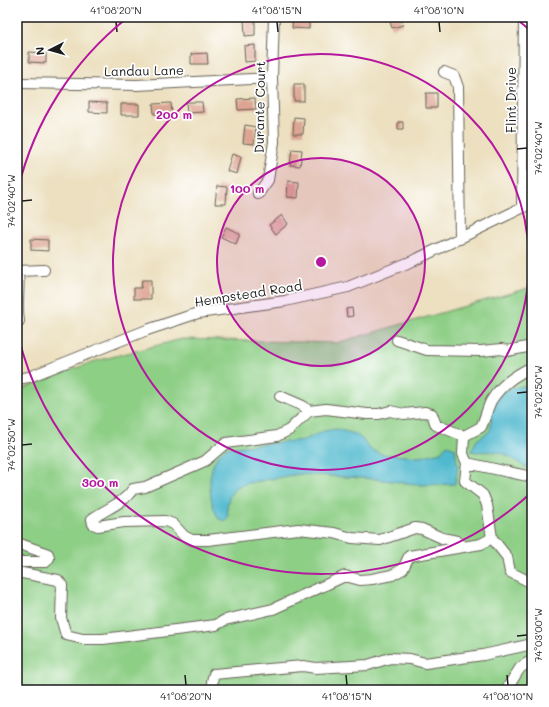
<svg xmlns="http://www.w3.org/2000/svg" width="549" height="707" font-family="Mali,sans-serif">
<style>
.green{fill:#8ecf86;stroke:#557651}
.water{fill:#51b9cf;stroke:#366a76}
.building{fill:#dda493}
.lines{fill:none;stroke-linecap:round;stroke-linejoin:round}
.minor-casing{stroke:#656155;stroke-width:12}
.minor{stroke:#fff;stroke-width:10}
.ticks{fill:none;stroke:#1c1c1c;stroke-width:1.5}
.ring{fill:none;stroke:#b5179e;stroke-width:2}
.labels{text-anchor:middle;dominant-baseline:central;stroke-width:3.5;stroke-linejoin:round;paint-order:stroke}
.street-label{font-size:13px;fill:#1c1c1c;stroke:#fff}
.centre{fill:#b5179e;stroke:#fff;stroke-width:2}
.ring-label{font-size:12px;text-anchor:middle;font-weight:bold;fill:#b5179e;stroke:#fff;stroke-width:3.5;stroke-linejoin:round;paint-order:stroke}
.neatline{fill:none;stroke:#1c1c1c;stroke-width:1.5}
.ticks-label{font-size:10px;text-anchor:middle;fill:#1c1c1c}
</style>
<rect width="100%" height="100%" fill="#fff"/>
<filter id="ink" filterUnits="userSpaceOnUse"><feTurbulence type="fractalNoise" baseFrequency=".025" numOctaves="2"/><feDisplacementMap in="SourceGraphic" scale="8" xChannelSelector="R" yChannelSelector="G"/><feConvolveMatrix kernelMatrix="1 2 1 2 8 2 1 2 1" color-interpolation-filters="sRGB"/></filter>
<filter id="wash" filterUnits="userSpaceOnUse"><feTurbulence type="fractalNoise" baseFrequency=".012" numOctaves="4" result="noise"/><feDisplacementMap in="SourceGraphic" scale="16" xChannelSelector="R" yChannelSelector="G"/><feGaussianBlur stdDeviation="0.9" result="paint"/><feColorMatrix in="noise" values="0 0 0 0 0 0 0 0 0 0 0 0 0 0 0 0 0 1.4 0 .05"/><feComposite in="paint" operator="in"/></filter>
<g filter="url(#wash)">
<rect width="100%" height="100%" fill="#ece0c0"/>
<path class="green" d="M532 287V690H17V391L92 362 182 339 336 343Z"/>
<path class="water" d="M522 386H532V469C521 468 513 456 501 453 493 450 475 453 471 451L477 440 490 431C492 406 494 390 522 386Z
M336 429 355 434 363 440 370 449 381 454 420 457 441 452 447 445 455 448 458 468 455 484 422 485 376 479 299 474 248 483 236 487 230 495 227 506 228 517 225 521 219 519C209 504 206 474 217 457 219 454 223 451 225 448L304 440 324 431Z"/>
<g id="blocks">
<path class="building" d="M293 17H309V29L292 28Z
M392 17H401L403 25 392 28 389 18Z
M244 19H255V35L245 36Z
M255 45V61L245 62 244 46Z
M29 52 46 53V63L29 62Z
M207 53 208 64H191V54Z
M294 84H304V101H294Z
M426 93H437V108H426Z
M255 98 256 109 238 110 237 99Z
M89 102 107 103V113L89 112Z
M186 102H202L203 112 187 113Z
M171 103 172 114H154L153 104Z
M121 104H139V115H121Z
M294 117 304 118 303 134H293Z
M398 122H403V129H398Z
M245 125 256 127 254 144 243 143Z
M292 149 302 150 300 166 290 165Z
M232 154 241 157 237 174 227 171Z
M288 181 299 182 298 198 287 197Z
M217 186 227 187 226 204H215Z
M282 215 288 224 276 234 269 225Z
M226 227 240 234 236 244 221 237Z
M31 239 48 240V251L31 250Z
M142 280H151V299H134V288H141Z
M352 308 353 316 347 317 346 309Z"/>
</g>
</g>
<g filter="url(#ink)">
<use href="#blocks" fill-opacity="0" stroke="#656155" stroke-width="1"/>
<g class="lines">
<defs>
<path id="minor" d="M444 72 454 76 458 87 460 239
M17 83 137 85 272 78
M258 194 268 180 274 142 272 78 274 17
M522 207 524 17
M17 271 44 270
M18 271C20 288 16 304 19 321
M397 340 427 350 481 351 502 349 507 351 532 346
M17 379 29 377 147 330 198 313 285 301 348 287 415 260 532 203
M280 396 303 406 309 411
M464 436 481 427C485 419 487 409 491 401 500 386 517 374 532 367
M467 463 532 477
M17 543 48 554 49 558 46 562H17
M462 546 457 541 442 538 422 529 415 528 380 540 352 538 334 533 298 529 208 540H192L184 536 173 524 165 521 124 522 98 526 93 524 92 519C107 508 123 504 133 489L145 487 205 461 226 443 277 436 289 430 309 411 326 409 367 414H379L390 411 404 414 425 412 432 414 436 425 464 436 463 454 467 463 465 481 483 495 487 505 492 538 507 557 510 572 532 583
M17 572 58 580 62 585 61 618 66 635 83 639H103L216 625 225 620 273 609 345 576 360 580 372 579 392 575 403 569 409 556 481 544 492 538
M213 690 212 681 214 674 303 666 316 668 368 665 390 658 410 659 425 663 483 655 532 644
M506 690 520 668 532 660"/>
</defs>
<use href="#minor" class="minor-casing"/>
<use href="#minor" class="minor"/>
</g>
</g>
<path class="ticks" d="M116 22 117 32M277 22 278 32M439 22 440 32M517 149 527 148M22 201 32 200M517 393 527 392M22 445 32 444M517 636 527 635M185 675 186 685M346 675 347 685M507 675 508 685"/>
<circle cx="321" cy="262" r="104" fill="#b5179e" fill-opacity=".12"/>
<g class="ring">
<circle cx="321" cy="262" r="104"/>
<circle cx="321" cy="262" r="208"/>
<path d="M532 492A312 312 0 0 1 18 335M18 189A312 312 0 0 1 127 18M515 18A312 312 0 0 1 532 32"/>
</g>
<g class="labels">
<g class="street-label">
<text transform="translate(144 70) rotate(-1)">Landau Lane</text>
<text transform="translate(510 100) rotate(-90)">Flint Drive</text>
<text transform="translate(259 107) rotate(-89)">Durante Court</text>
<text transform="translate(248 293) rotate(-9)">Hempstead Road</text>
</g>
</g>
<circle cx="321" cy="262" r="6" class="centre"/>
<g class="ring-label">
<text x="174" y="119">200 m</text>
<text x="247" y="193">100 m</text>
<text x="100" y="487">300 m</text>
</g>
<rect width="549" height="707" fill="none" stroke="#fff" stroke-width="44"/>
<g transform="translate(50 50) rotate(264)" stroke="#ffffff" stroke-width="3" paint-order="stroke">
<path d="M0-3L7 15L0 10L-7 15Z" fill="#1c1c1c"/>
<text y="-6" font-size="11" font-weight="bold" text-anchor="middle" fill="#1c1c1c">N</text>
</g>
<rect x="22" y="22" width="505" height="663" class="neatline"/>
<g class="ticks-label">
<text x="116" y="14">41°08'20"N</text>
<text x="277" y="14">41°08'15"N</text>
<text x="439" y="14">41°08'10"N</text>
<text transform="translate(538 148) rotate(-90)" y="4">74°02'40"W</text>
<text transform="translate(11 201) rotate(-90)" y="4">74°02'40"W</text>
<text transform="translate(538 392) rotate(-90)" y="4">74°02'50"W</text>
<text transform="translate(11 445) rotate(-90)" y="4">74°02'50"W</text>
<text transform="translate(538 635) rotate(-90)" y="4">74°03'00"W</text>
<text x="186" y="700">41°08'20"N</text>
<text x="347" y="700">41°08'15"N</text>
<text x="508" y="700">41°08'10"N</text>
</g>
</svg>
